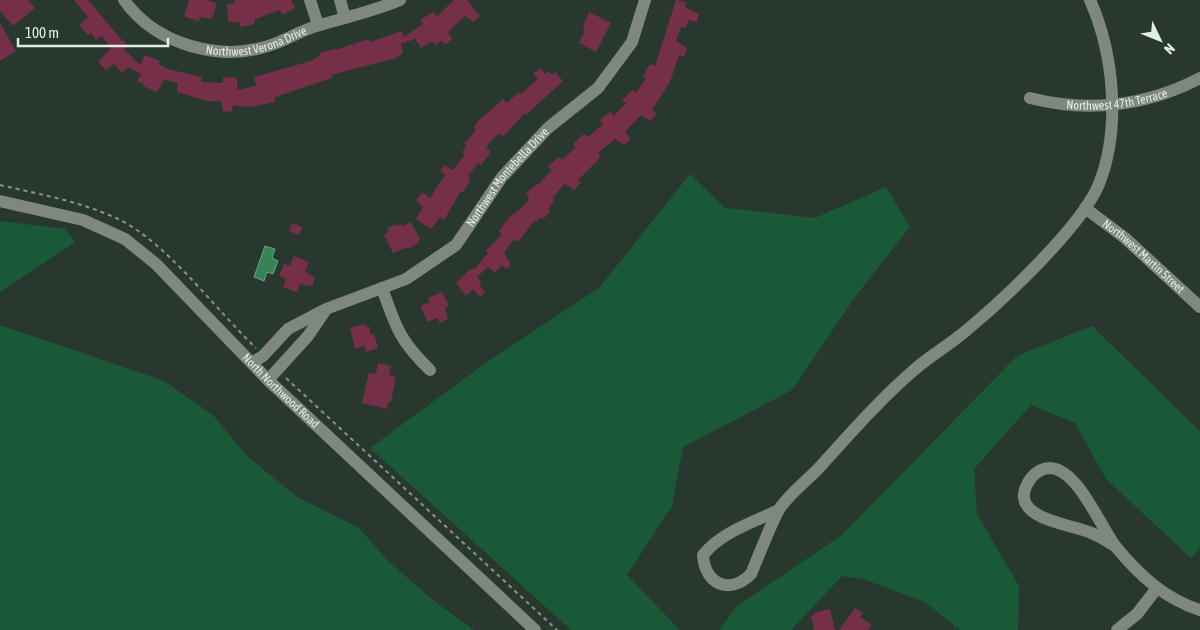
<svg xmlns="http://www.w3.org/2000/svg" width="1200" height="630" font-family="'Asap Condensed',sans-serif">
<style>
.green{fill:#1a5938}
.water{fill:#358358;stroke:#69a383}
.building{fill:#752f49}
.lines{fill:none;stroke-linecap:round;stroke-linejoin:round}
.path{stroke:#88958d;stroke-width:2;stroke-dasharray:4 4;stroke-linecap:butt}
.minor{stroke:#7f8781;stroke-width:12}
.labels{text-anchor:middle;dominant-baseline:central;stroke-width:5;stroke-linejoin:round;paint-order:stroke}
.street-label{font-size:12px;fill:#e3ede7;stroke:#28382e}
</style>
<rect width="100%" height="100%" fill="#28382e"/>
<path class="green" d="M690 174 725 208 815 218 886 187 910 227 855 297 792 390 683 447 672 506 627 575 680 630H571L370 448 487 362 599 288Z
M0 221 65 229 75 242 0 292Z
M0 325 164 381 213 415 247 456 297 497 359 528 387 560 433 600 474 630H0Z
M1092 326 1200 431V548L1191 558 1106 479 1075 423 1031 405 974 469 977 514 1019 586 1018 630H960L925 602 863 579 842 576 791 630H719L737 606 842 535 1017 356Z"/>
<path class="water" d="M265 246 275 249 272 258 278 261 273 274 267 272 264 281 254 277Z"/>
<path class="building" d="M0 0H28L35 8 13 26 0 11Z
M74 0H88L120 38 128 45 124 49 140 65 145 55 160 61 158 64 168 69 202 77 201 82 223 83V77L237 78V90L256 86 254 77 311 61 320 55V53L330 50 335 48V50L369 39 370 42 402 31 404 37 423 24 420 20 434 12 437 16 454 0H467L480 16 473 22 465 16 448 32 452 39 445 45 442 41 435 45 432 41 421 48 415 39 401 44 403 53 396 58 331 75 332 78 275 97V102L248 107 233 105 232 112 223 111 221 101H207L177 92 178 83 164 80 157 92 143 86 144 84 137 81 141 74 128 67 122 73 114 64 106 70 98 62 111 48 102 36 96 40 91 33 88 35 79 25 88 17Z
M189 0H206L217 3 212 19 200 17 199 22 184 16Z
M235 0H291L295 8 282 15 280 10 271 13 254 20 255 24 240 27V23L228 21 227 4 235 3Z
M676 0 686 2 685 7 699 14 697 22 688 20 686 28 681 27 676 41 687 48 684 57 679 55 670 82 652 110 657 114 650 121 641 115 625 132 631 139 624 145 615 139 598 153 601 157 578 180 581 182 574 190 565 184 552 198 554 200 548 210 550 212 543 219 541 217 537 222 535 220 518 242 514 239 504 253 511 264 506 269 502 265 495 273 488 267 477 277 481 282 479 284 485 292 480 297 473 289 466 296 456 283 470 269H475L488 253 486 251 502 234 499 231 511 215 516 213 528 201 529 197 526 194 533 187 537 184 538 185 552 170 548 166 559 157 562 160 576 147 573 144 580 137 584 134 588 137 603 124 600 120 607 114 611 112 614 116 626 103 622 100 629 93 633 90 636 93 646 78 643 76 648 67 652 64 655 66Z
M589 12 611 23 596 52 579 43 585 31 583 26Z
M0 23 16 51 0 61Z
M540 68 545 74 548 71 552 75 555 72 563 81 526 115 524 114 503 137 500 134 497 135 486 147 490 151 489 155 481 165 478 163 468 176 470 178 469 182 463 192 461 191 444 220 440 217 431 229 416 219 423 208 416 200 422 192 430 198 445 175 440 171 444 165 453 170 465 155 462 152 467 146 464 144 476 130 474 128 477 122 503 99 507 103 519 92 521 94 538 79 533 74Z
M411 222 420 239 418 243 408 249 407 247 393 253 384 235 389 232 387 228 396 224 397 226 401 224 402 226Z
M292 223 302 227 299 235 289 231Z
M294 256 309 262 305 271 315 278 312 286 300 284 297 292 283 287 286 279 279 276 284 264 290 266Z
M442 292 449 306 445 308 448 319 440 323 437 318 428 322 421 308 422 305 430 302 428 298Z
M365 324 366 327 369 326 371 335 374 334 378 348 366 352 364 346 355 349 350 328Z
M378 363 391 366 389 375 396 377 391 402H388L387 409 362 403 369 373 376 374Z
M855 608 863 613 860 617 872 625 868 630H839Z
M830 609 835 630H814L811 616H814V613Z"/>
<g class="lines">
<path class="path" d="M0 185C42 195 85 202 124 222 171 248 216 310 256 348
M286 378 557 630"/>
<g class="minor">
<path id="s1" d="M124 0C157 46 223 63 274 44 290 38 304 29 320 25 347 17 374 11 400 0"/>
<path d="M310 0 318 25"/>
<path d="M340 0 345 18"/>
<path id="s2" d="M1030 98C1088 113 1147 106 1200 78"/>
<path id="s3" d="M0 201 83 220 125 239 156 264 268 380 535 630"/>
<path id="s4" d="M1085 208 1125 238 1200 307"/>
<path d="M382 288C396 327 399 340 430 370"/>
<path id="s5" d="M252 363 263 356 288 329 326 309 406 279 456 245 502 177 548 128 598 88 632 42 645 0"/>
<path d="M268 380 308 336 325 311"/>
<path d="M779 510C754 522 721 532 703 555 705 585 730 595 751 574 760 553 768 531 778 511 787 496 805 482 817 470 848 436 879 400 914 370 931 355 951 344 968 329 1004 299 1082 226 1099 184 1121 128 1114 54 1090 0"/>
<path d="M1115 546C1107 541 1098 535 1089 532 1065 523 1003 517 1031 478 1036 472 1042 468 1050 468 1078 469 1101 528 1116 547 1139 575 1165 599 1200 610"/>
<path d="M1117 630 1137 614 1157 588"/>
</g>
</g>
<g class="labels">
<g class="street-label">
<text stroke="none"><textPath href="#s1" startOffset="150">Northwest Verona Drive</textPath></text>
<text stroke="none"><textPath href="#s2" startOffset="88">Northwest 47th Terrace</textPath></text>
<text stroke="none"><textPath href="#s5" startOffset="324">Northwest Montebella Drive</textPath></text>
<text stroke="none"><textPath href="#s4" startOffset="76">Northwest Martin Street</textPath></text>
<text stroke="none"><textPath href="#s3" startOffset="349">North Northwood Road</textPath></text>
</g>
</g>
<g transform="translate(1160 40) rotate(133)" stroke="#28382e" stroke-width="4" paint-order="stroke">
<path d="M0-4L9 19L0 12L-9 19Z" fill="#e3ede7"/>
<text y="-8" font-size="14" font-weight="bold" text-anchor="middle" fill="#e3ede7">N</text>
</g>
<path d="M18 38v8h150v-8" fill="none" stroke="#e3ede7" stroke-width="2.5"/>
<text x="25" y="38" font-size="15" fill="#e3ede7" stroke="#28382e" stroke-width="4" paint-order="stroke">100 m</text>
</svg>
